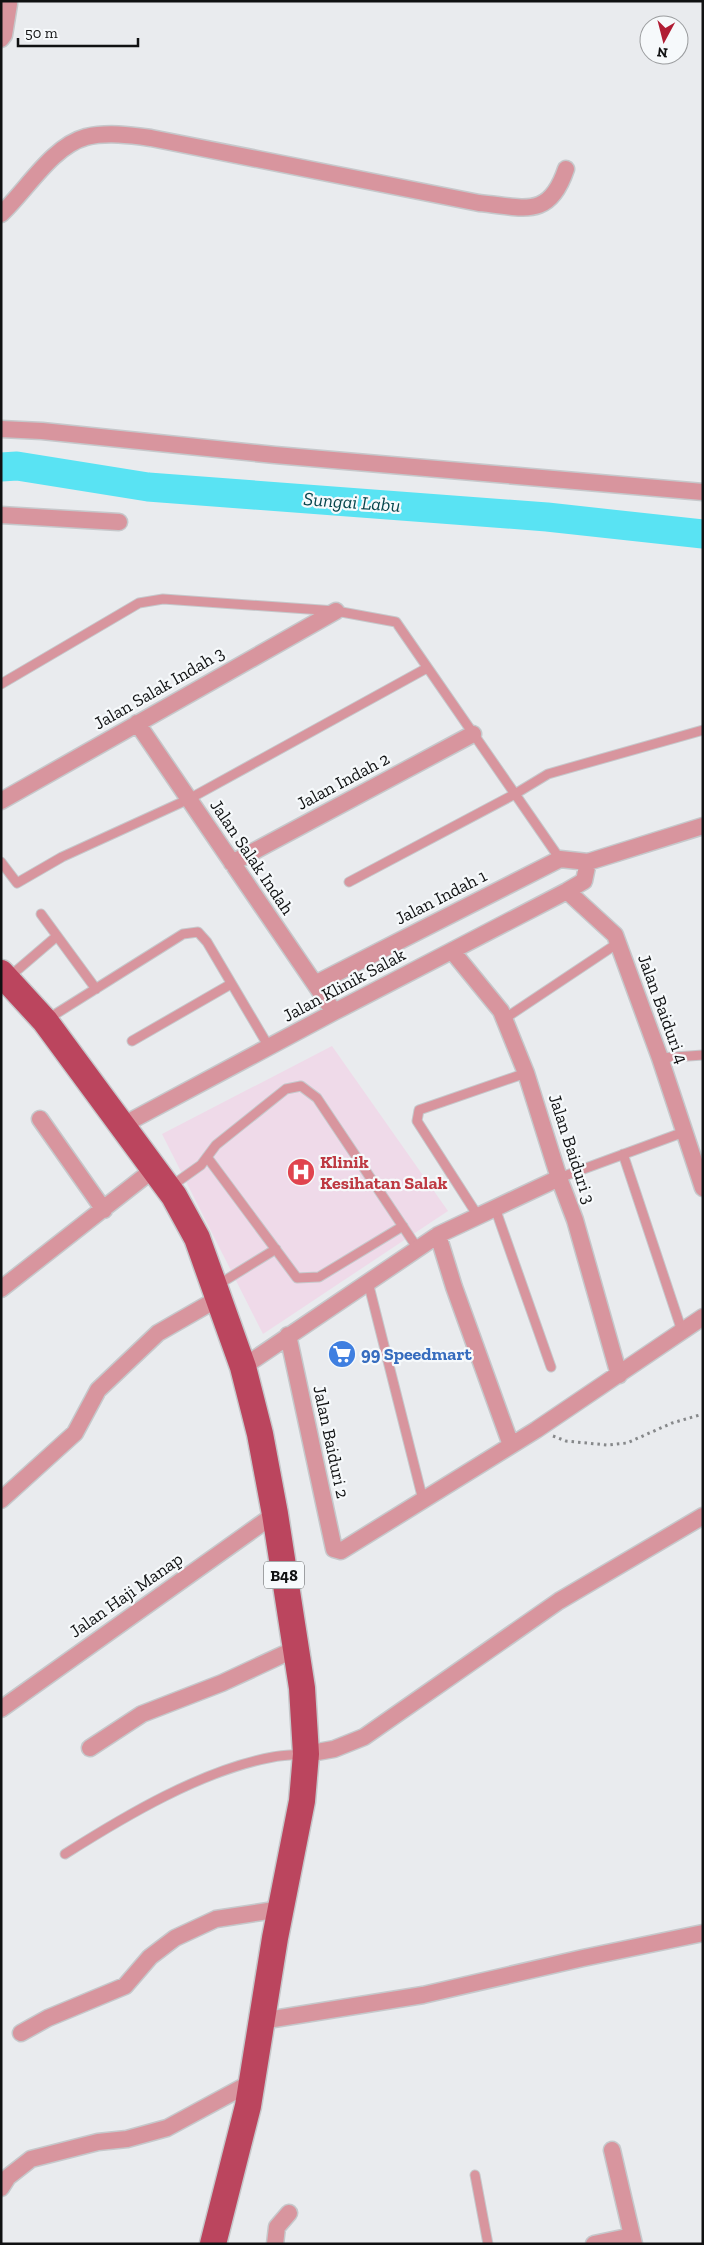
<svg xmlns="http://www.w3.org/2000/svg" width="704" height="2245" font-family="'Zilla Slab',serif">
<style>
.medical{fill:#efdae9}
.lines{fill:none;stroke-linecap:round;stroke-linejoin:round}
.river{stroke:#59e3f3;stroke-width:29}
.lane-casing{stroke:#c6c8cb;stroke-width:11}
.street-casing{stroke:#c6c8cb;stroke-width:19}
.primary-casing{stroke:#c6c8cb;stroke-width:29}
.path{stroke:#86888a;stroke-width:3;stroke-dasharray:2.5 4;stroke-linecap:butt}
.lane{stroke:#d8959e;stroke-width:9}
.street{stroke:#d8959e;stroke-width:16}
.primary{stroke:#bb455e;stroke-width:26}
.labels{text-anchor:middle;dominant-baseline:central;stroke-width:4.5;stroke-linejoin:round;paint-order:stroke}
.shield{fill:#f6f9fb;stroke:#555758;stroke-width:1}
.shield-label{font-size:16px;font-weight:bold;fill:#101112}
.street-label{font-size:18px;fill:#101112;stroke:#f6f9fb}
.health-label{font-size:18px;font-weight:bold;fill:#be3a42;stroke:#f6f9fb;text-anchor:start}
.shop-label{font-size:18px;font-weight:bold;fill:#366cbe;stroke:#f6f9fb;text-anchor:start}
.water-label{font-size:19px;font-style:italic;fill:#05464d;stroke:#f6f9fb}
</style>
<rect width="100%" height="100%" fill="#e9ebee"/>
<path class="medical" d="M332 1046 448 1211 263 1334 162 1134Z"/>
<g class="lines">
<path class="river" d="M1 467 17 466 148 487 547 517 703 534"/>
<defs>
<path id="lane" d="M1 684 139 603 163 599 336 611 396 622 560 859
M1 862 17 883 62 857 189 799 427 668
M349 882 515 794 548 774 703 730
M41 914 96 989
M8 978 57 936
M504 1019 618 943
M46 1020 183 934 198 932 207 942 269 1047
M132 1041 231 984
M660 1058 703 1055
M623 1154 682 1331
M207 1157 297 1278 319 1277 403 1226
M559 1178 684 1132
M170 1187 201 1165 216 1145 286 1089 301 1086 317 1098 418 1249
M495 1208 551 1367
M478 1216 417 1121 419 1110 526 1073
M368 1282 423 1500
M216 1286 276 1249
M65 1854C125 1816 202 1770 273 1757 283 1755 294 1755 304 1754
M475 2175 488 2244"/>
<path id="street" d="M1 39 4 35 9 4 7 1
M1 214C26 191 52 146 86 137 107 132 130 135 151 138L479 203C524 207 549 220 566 169
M1 429 42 431 275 455 703 492
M1 515 119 522
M137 723 334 1012
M1 801 336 611
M232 863 473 734
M567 891 615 935 660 1058 703 1188
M452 951 501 1011 526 1073 559 1178 575 1220 619 1375
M315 984 560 859 588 862 703 826
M40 1119 104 1210
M123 1125 334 1012 567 891 584 881 588 862
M438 1235 454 1287 511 1445
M1 1289 154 1169
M288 1335 334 1549 341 1551 536 1430 703 1317
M243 1367 438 1235 559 1178
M1 1500 75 1433 98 1390 158 1333 219 1298
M1 1709 275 1514
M90 1748 142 1714 222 1683 295 1649
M306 1754 334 1749 364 1737 559 1601 703 1516
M261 2021 423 1995 583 1958 703 1933
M21 2033 48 2018 125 1986 150 1957 175 1938 216 1919 281 1909
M612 2150 634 2244
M1 2188 8 2177 31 2159 98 2142 127 2139 167 2128 252 2082
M275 2244 277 2227 289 2213
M594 2244 632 2236"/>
<path id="primary" d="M1 973 45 1021 174 1196 197 1238 243 1367 260 1434 275 1514 302 1688 306 1754 302 1801 275 1938 248 2106 213 2244"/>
</defs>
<use href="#lane" class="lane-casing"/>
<use href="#street" class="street-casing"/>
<use href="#primary" class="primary-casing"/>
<path class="path" d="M553 1436 566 1441 607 1445 627 1443 672 1423 703 1414"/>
<use href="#lane" class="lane"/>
<use href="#street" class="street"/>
<use href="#primary" class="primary"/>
</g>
<defs>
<symbol id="hospital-disc" viewBox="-11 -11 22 22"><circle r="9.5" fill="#e0444e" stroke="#f6f9fb"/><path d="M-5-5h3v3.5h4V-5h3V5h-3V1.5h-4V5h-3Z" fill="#fff"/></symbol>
<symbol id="supermarket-disc" viewBox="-11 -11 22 22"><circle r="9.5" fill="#3f7fe0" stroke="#f6f9fb"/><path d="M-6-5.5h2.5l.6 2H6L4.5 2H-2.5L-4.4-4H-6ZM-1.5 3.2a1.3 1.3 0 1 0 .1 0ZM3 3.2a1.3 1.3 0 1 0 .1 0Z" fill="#fff"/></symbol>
</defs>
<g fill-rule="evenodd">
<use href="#hospital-disc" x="285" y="1156" width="32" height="32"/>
<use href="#supermarket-disc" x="326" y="1338" width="32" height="32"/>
</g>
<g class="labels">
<rect class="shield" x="264" y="1561.5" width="40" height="27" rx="4"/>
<g class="shield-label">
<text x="284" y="1575">B48</text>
</g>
<g class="street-label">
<text transform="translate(159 688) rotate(-30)">Jalan Salak Indah 3</text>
<text transform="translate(343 781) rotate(-28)">Jalan Indah 2</text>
<text transform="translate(252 857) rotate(56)">Jalan Salak Indah</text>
<text transform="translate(441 897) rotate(-27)">Jalan Indah 1</text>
<text transform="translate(344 985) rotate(-28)">Jalan Klinik Salak</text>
<text transform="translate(663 1009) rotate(70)">Jalan Baiduri 4</text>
<text transform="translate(572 1149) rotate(72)">Jalan Baiduri 3</text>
<text transform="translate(331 1442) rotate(78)">Jalan Baiduri 2</text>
<text transform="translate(126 1595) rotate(-35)">Jalan Haji Manap</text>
</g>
<g class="health-label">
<text x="320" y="1162">Klinik<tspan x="320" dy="21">Kesihatan Salak</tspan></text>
</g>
<g class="shop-label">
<text x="361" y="1354">99 Speedmart</text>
</g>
<g class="water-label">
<text transform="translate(352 502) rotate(4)">Sungai Labu</text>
</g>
</g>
<rect width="704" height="2245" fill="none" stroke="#101112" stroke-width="5"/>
<g transform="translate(664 40) rotate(187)"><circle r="24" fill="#f6f9fb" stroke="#9a9c9e"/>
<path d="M0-4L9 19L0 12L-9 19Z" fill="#b01c33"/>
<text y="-8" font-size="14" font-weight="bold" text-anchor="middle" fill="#101112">N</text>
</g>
<path d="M18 38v8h120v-8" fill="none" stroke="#101112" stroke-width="2.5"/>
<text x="25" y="38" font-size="15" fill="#101112" stroke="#f6f9fb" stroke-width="4" paint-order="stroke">50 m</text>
</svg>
